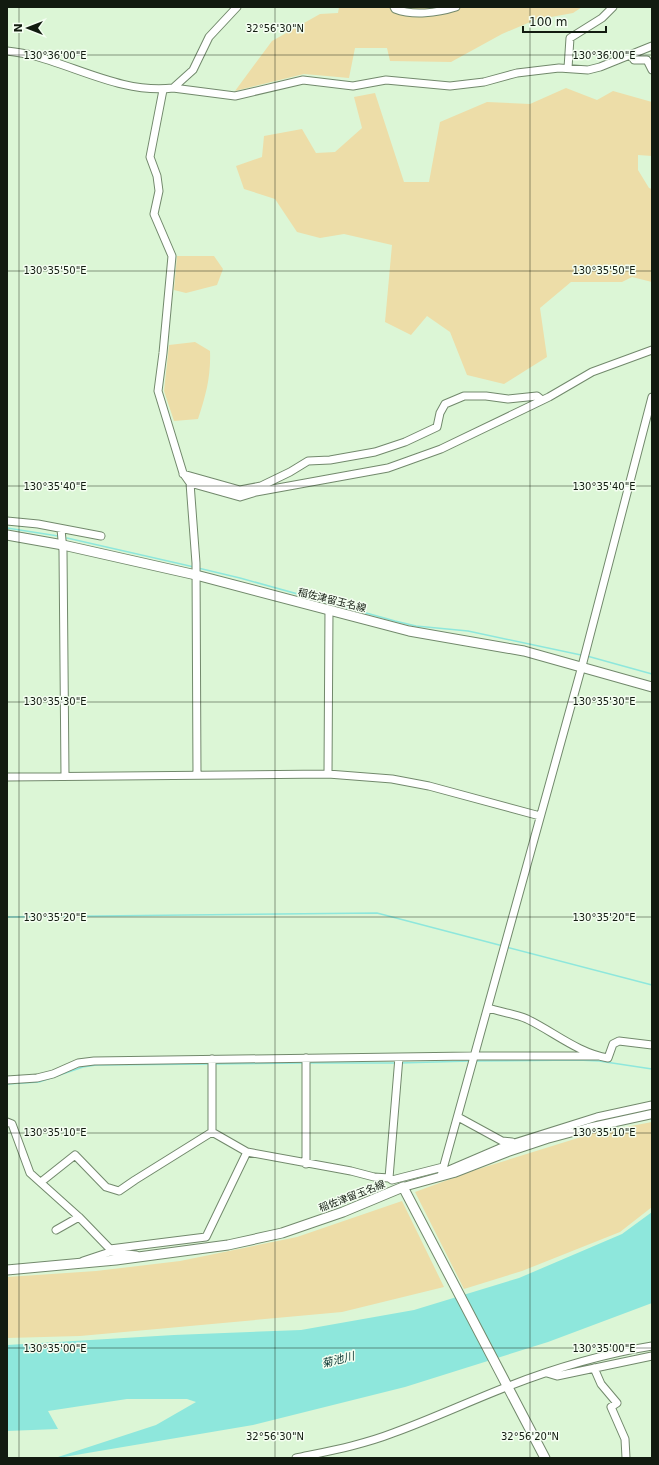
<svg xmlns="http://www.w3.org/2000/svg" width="659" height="1465" font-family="'DejaVu Sans','Noto Sans JP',sans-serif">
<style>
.green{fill:#eddda8}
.water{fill:#8ee7dc}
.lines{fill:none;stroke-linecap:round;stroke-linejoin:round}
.stream{stroke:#8ee7dc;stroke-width:1.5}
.minor-casing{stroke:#72896c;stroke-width:9}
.tertiary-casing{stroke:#72896c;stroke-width:10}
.secondary-casing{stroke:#72896c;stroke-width:11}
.minor{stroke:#fff;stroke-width:7}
.tertiary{stroke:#fff;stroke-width:8}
.secondary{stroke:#fff;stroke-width:9}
.ticks{fill:none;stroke:#121b10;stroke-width:1;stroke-opacity:0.45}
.labels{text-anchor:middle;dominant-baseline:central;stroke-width:3;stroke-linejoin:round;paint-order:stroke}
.street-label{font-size:10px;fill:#121b10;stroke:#f4fef1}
.water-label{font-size:11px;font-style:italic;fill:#093531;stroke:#f4fef1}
.ticks-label{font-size:10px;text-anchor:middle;fill:#121b10;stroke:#f4fef1;stroke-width:3;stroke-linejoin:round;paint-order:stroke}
</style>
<rect width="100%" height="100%" fill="#dcf6d6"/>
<path class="green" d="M339 7H582L573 13 535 20 502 34 451 62 390 61 387 48H355L349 78 304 74 235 91 272 41 320 14 338 13Z
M566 88 597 100 613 91 652 102V156L638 155V170L649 188 652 189V282L632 277 622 282H571L540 308 547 357 504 384 467 375 450 332 427 316 411 335 385 322 392 245 344 234 320 238 297 232 275 199 244 189 236 166 262 157 264 136 302 129 316 153 335 152 362 128 354 97 375 93 404 182H429L440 122 487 102 530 104Z
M177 256H214L223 269 217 285 186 293 174 290Z
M195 342 210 351C211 376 206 395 198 419L174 421 164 391 169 345Z
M652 1122V1207L620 1232 522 1271 464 1289 415 1192 472 1171 594 1133Z
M402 1201 444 1287 342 1312 80 1336 7 1338V1277L96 1271 180 1261 297 1237Z"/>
<path class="water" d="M652 1212V1303L548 1342 405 1387 253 1425 58 1458H55L156 1425 196 1402 187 1399H127L48 1411 58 1429 7 1431V1345L174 1335 301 1330 414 1310 519 1278 622 1234Z"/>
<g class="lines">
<path class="stream" d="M7 528 58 536
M67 538 194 567
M198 568 240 578 395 621 416 626 468 631 581 655
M587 656 652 674
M7 917 377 913 503 946
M506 947 652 985
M476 1061 578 1060 599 1061 652 1069
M308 1063H396
M400 1063 470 1061
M214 1064 304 1063
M7 1084 39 1082 83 1067 96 1065 210 1064"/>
<defs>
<path id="minor" d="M394 7 395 9C413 16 437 13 456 7
M7 51C15 52 23 53 31 55 78 67 124 94 173 88L235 96 303 80 353 86 386 80 450 86 484 82 517 73 559 68 588 70 600 67 652 46
M631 55 634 60H647L652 70
M568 68 570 38 602 18 613 7
M173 88 193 70 209 37 237 7
M163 90 150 157 157 176 159 191 154 214 172 256 163 353 158 391 183 473 190 483 196 563 197 775
M183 474 240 490 261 486 290 472 308 461 330 460 375 452 405 442 437 427 440 413 445 404 464 396H486L508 399 537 396 542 400
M190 483 240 497 256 492 388 468 441 449 549 397 592 372 652 350
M7 521 38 524 101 536
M61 529 63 551 65 776
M328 774 329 610
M7 777 328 774 392 779 429 786 540 816
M488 1008C501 1012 515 1014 527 1019 554 1032 578 1053 608 1058L613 1044 619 1041 652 1045
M306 1058V1164
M212 1059V1132
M7 1080 37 1078 53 1074 78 1063 94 1061 471 1056H598
M458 1117 502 1141 512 1142
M7 1122 12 1124 30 1173 79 1217 110 1249V1252L136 1255
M212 1132 247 1152 351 1171 374 1177 389 1178 392 1180 443 1167
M442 1173 505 1146 597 1117 652 1105
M441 1176 582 666 652 397
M389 1178 399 1057
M41 1182 75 1155 106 1187 119 1191 135 1180 212 1132
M56 1230 79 1217
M110 1249 206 1237 247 1152
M83 1261 110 1252
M594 1368 601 1384 617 1403 611 1407 625 1439 626 1458
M547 1373 557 1376 652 1356
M296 1458C329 1451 362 1445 393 1433 432 1419 470 1401 509 1386 555 1368 603 1354 652 1346"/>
<path id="tertiary" d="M403 1187 454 1173 508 1152 547 1139 588 1128 652 1114"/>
<path id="secondary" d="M7 535 63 545 196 575 409 631 524 651 652 687
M7 1270 116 1260 228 1245 282 1233 343 1212 403 1187 545 1458"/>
</defs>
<use href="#minor" class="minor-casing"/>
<use href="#tertiary" class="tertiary-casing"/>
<use href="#secondary" class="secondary-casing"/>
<use href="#minor" class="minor"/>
<use href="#tertiary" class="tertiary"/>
<use href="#secondary" class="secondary"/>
</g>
<path class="ticks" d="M19 7V1458M275 7V1458M530 7V1458M7 55H652M7 271H652M7 486H652M7 702H652M7 917H652M7 1133H652M7 1348H652"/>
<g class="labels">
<g class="street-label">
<text transform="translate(332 600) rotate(14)">稲佐津留玉名線</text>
<text transform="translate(352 1196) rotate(-21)">稲佐津留玉名線</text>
</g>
<g class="water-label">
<text transform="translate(338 1360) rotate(-14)">菊池川</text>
</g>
</g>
<g class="ticks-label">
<text x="275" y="32">32°56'30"N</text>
<text x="604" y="59">130°36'00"E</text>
<text x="55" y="59">130°36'00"E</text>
<text x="604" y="274">130°35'50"E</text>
<text x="55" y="274">130°35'50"E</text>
<text x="604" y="490">130°35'40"E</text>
<text x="55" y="490">130°35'40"E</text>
<text x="604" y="705">130°35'30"E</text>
<text x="55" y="705">130°35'30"E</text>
<text x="604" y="921">130°35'20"E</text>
<text x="55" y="921">130°35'20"E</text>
<text x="55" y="1136">130°35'10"E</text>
<text x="604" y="1136">130°35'10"E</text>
<text x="604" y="1352">130°35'00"E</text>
<text x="55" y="1352">130°35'00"E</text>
<text x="275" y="1440">32°56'30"N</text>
<text x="530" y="1440">32°56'20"N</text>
</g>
<rect width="659" height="1465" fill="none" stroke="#121b10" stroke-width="16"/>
<g transform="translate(28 28) rotate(270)" stroke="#f4fef1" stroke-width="3" paint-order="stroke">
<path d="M0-3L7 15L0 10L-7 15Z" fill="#121b10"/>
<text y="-6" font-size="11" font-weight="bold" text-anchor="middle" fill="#121b10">N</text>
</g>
<path d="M523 26v6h83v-6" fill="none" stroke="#121b10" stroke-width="2"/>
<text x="529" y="26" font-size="12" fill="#121b10" stroke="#f4fef1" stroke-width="3" paint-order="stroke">100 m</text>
</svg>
